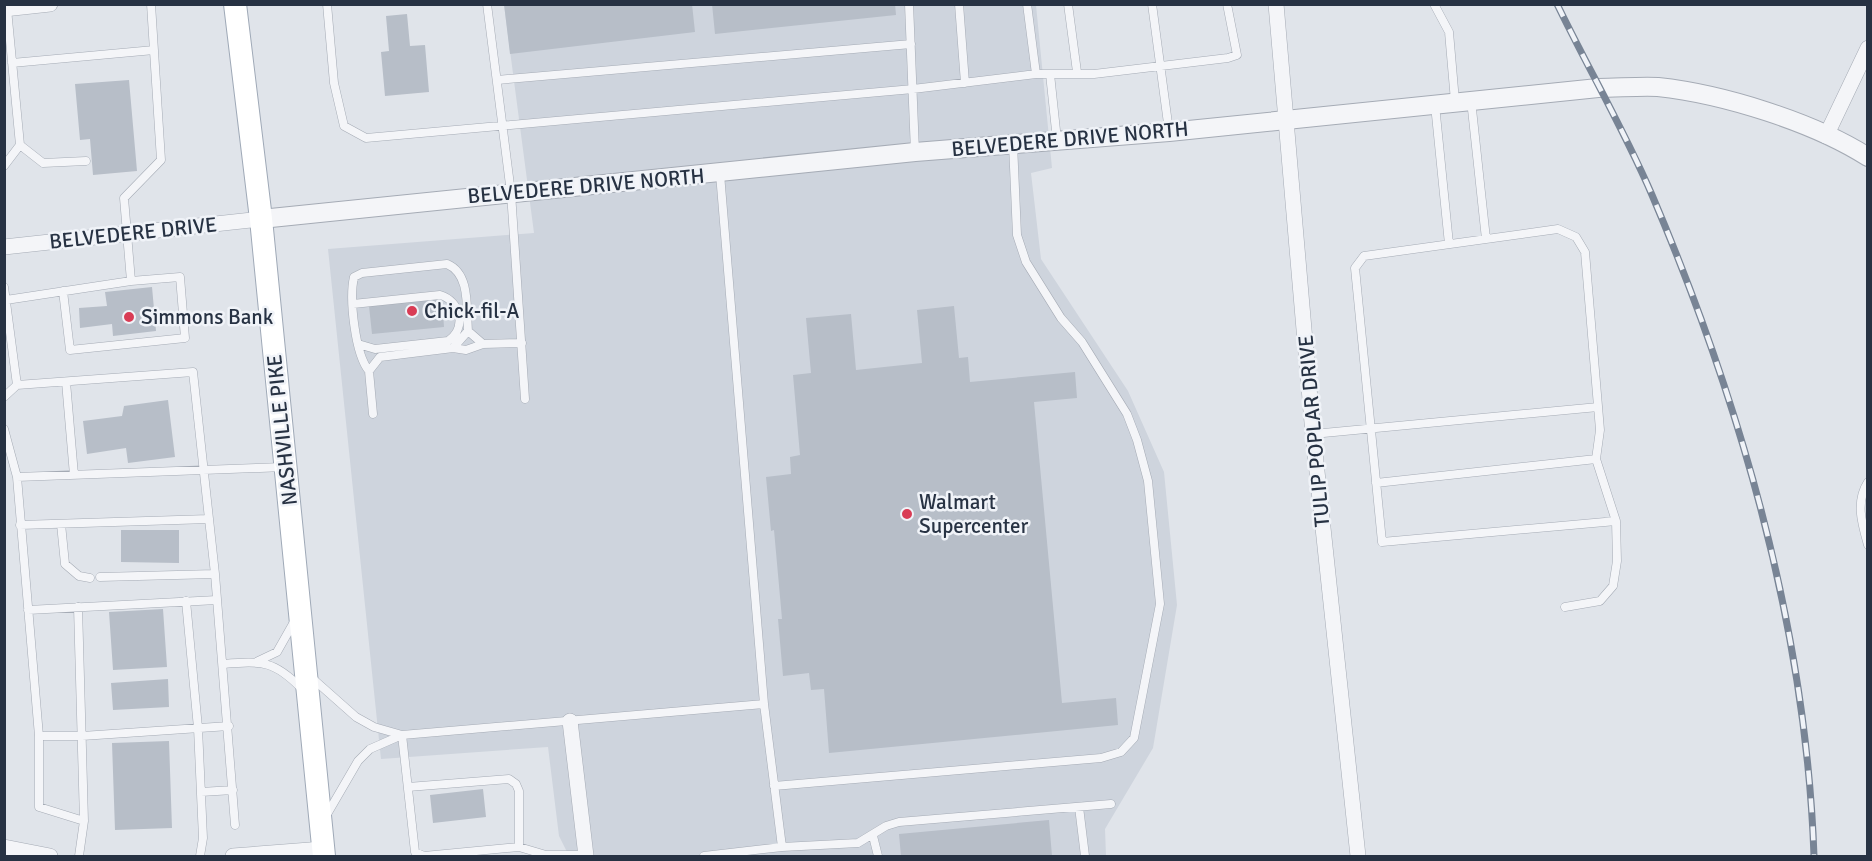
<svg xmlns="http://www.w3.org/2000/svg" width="1872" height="861" font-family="Signika,sans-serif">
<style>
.built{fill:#ced4dd}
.building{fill:#b7bec8}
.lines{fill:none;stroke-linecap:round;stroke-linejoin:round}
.service-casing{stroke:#a5abb5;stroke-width:9}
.minor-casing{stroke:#a5abb5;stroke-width:16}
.tertiary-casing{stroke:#a5abb5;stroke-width:20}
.primary-casing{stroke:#9fa9b7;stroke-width:24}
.service{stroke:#f4f5f8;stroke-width:8}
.minor{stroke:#f4f5f8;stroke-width:15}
.tertiary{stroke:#f4f5f8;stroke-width:18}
.primary{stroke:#fff;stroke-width:22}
.rail-casing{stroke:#788495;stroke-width:7}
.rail{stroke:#f0f3f8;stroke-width:4.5;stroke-dasharray:14;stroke-linecap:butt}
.poi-dot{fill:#d93c55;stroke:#f0f3f8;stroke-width:2}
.labels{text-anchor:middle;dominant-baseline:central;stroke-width:5;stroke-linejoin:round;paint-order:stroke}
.street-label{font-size:21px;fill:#273243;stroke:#f0f3f8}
.poi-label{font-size:21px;fill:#273243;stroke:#f0f3f8;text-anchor:start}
</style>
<rect width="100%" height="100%" fill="#e0e4ea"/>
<path class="built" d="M504 5H1036L1052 168 1031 173 1041 259 1128 391 1164 472 1177 605 1153 748 1105 829 1106 856H569L559 836 548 747 381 759 328 249 534 233Z"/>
<path class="building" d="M504 4H692L695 32 510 54Z
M712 4H895L896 15 715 34Z
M407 14 410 46 425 45 429 92 385 96 381 52 389 51 386 16Z
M129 80 137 171 93 175 90 139 80 140 75 84Z
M152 287 156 331 113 336 112 324 80 328 79 308 107 306 105 292Z
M442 299 444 327 372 334 369 306Z
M954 306 959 358 968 357 970 382 1075 372 1077 398 1034 402 1062 703 1116 698 1118 725 829 753 824 689 811 690 809 673 783 676 778 619H782L774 530 771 531 766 477 791 474 790 457 800 455 793 375 811 373 806 318 851 314 856 370 922 363 917 310Z
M168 400 175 457 128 463 126 448 87 454 83 421 122 416 124 406Z
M121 530H179V563L121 562Z
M163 609 167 667 113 670 109 612Z
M168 679 169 707 113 710 111 683Z
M169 741 172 828 115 830 112 743Z
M483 789 486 817 433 823 430 795Z
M1049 820 1052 856H901L899 834Z"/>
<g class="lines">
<defs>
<path id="service" d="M327 4 334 83 344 126 366 138 913 89 1036 74H1094L1228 58 1237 55 1227 4
M487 4 511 193 525 399
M909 4 915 152
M959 4 965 83
M1027 4 1036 74
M1068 4 1077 72
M1152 4 1169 131
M1434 4 1449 32 1455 101
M7 9 20 145 43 163 86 161
M12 63 154 50
M1050 74 1057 140
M497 80 911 44
M1471 100 1486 239
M1435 105 1449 244
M4 166 20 145
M720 174 764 704 782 847
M4 287 17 385 4 397
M63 291 70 350 185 338 180 277 131 281
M6 300 131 281 124 198 161 160 151 4
M353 304 440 295C461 301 467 328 448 341L375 349 358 344
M483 344 468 331C466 309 471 274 447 264L362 273 354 277C349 299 355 354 369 371L380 357 453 348 466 350 483 344 522 343
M453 348 468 331
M369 371 373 414
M66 382 74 475
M17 385 193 372 215 574 235 825
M4 429 17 477 284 467
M1313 434 1598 407
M17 477 39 736V807L84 821
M1868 482C1855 502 1862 524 1868 545
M1376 483 1596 459
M61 524 65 564 79 576 90 578
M20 525 209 519
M100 577 215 574
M186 601 198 728 203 838 200 856
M78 607 84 821 79 856
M1565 607 1600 601 1613 586 1617 561 1616 521 1596 459 1600 430 1585 252 1576 237 1558 229 1364 256 1355 268 1382 542 1616 521
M28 610 217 600
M258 661 277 652 294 622
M223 664C262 661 274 660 302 689
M312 678 356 717 374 727 402 735
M402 735 415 852 424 856 519 847 546 855H585
M39 736H82L229 726
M774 786 1101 758 1121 752 1134 738 1160 604 1148 481 1137 440 1127 414 1082 342 1061 318 1026 262 1017 235 1013 144
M408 787 509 779 516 784 519 791V847
M201 792 233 790
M1079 807 1085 856
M326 816 358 761 370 749 402 735 764 704
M873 836 878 856
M704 856 782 847 858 843 886 826 899 822 1111 804"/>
<path id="minor" d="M1276 4 1313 434 1358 856
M4 9 50 4
M1826 136 1868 48
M4 247 261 219
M570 721 586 856
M4 847 50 856
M233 856 323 849"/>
<path id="tertiary" d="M261 219 915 152 1169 132 1598 88C1618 88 1639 86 1658 87 1723 94 1813 122 1868 157"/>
<path id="primary" d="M235 4 261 219 324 856"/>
</defs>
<use href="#service" class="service-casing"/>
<use href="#minor" class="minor-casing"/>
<use href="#tertiary" class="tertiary-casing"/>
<use href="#primary" class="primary-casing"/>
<use href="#service" class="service"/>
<use href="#minor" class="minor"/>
<use href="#tertiary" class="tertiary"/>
<use href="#primary" class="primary"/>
<defs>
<path id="rail" d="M1557 4C1588 68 1624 130 1652 195 1741 404 1806 629 1814 856"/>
</defs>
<use href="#rail" class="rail-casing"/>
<use href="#rail" class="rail"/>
</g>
<g class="poi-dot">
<circle cx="412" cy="311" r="6"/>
<circle cx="129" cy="317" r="6"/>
<circle cx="907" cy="514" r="6"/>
</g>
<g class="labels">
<g class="street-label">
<text transform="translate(1070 139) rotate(-5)">BELVEDERE DRIVE NORTH</text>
<text transform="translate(586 186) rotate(-5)">BELVEDERE DRIVE NORTH</text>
<text transform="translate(133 233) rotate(-6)">BELVEDERE DRIVE</text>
<text transform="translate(282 430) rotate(-96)">NASHVILLE PIKE</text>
<text transform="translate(1314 431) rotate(-95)">TULIP POPLAR DRIVE</text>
</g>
<g class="poi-label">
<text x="424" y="311">Chick-fil-A</text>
<text x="141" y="317">Simmons Bank</text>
<text x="919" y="502">Walmart<tspan x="919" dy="24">Supercenter</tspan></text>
</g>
</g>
<rect width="1872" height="861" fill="none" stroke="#273243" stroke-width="12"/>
</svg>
